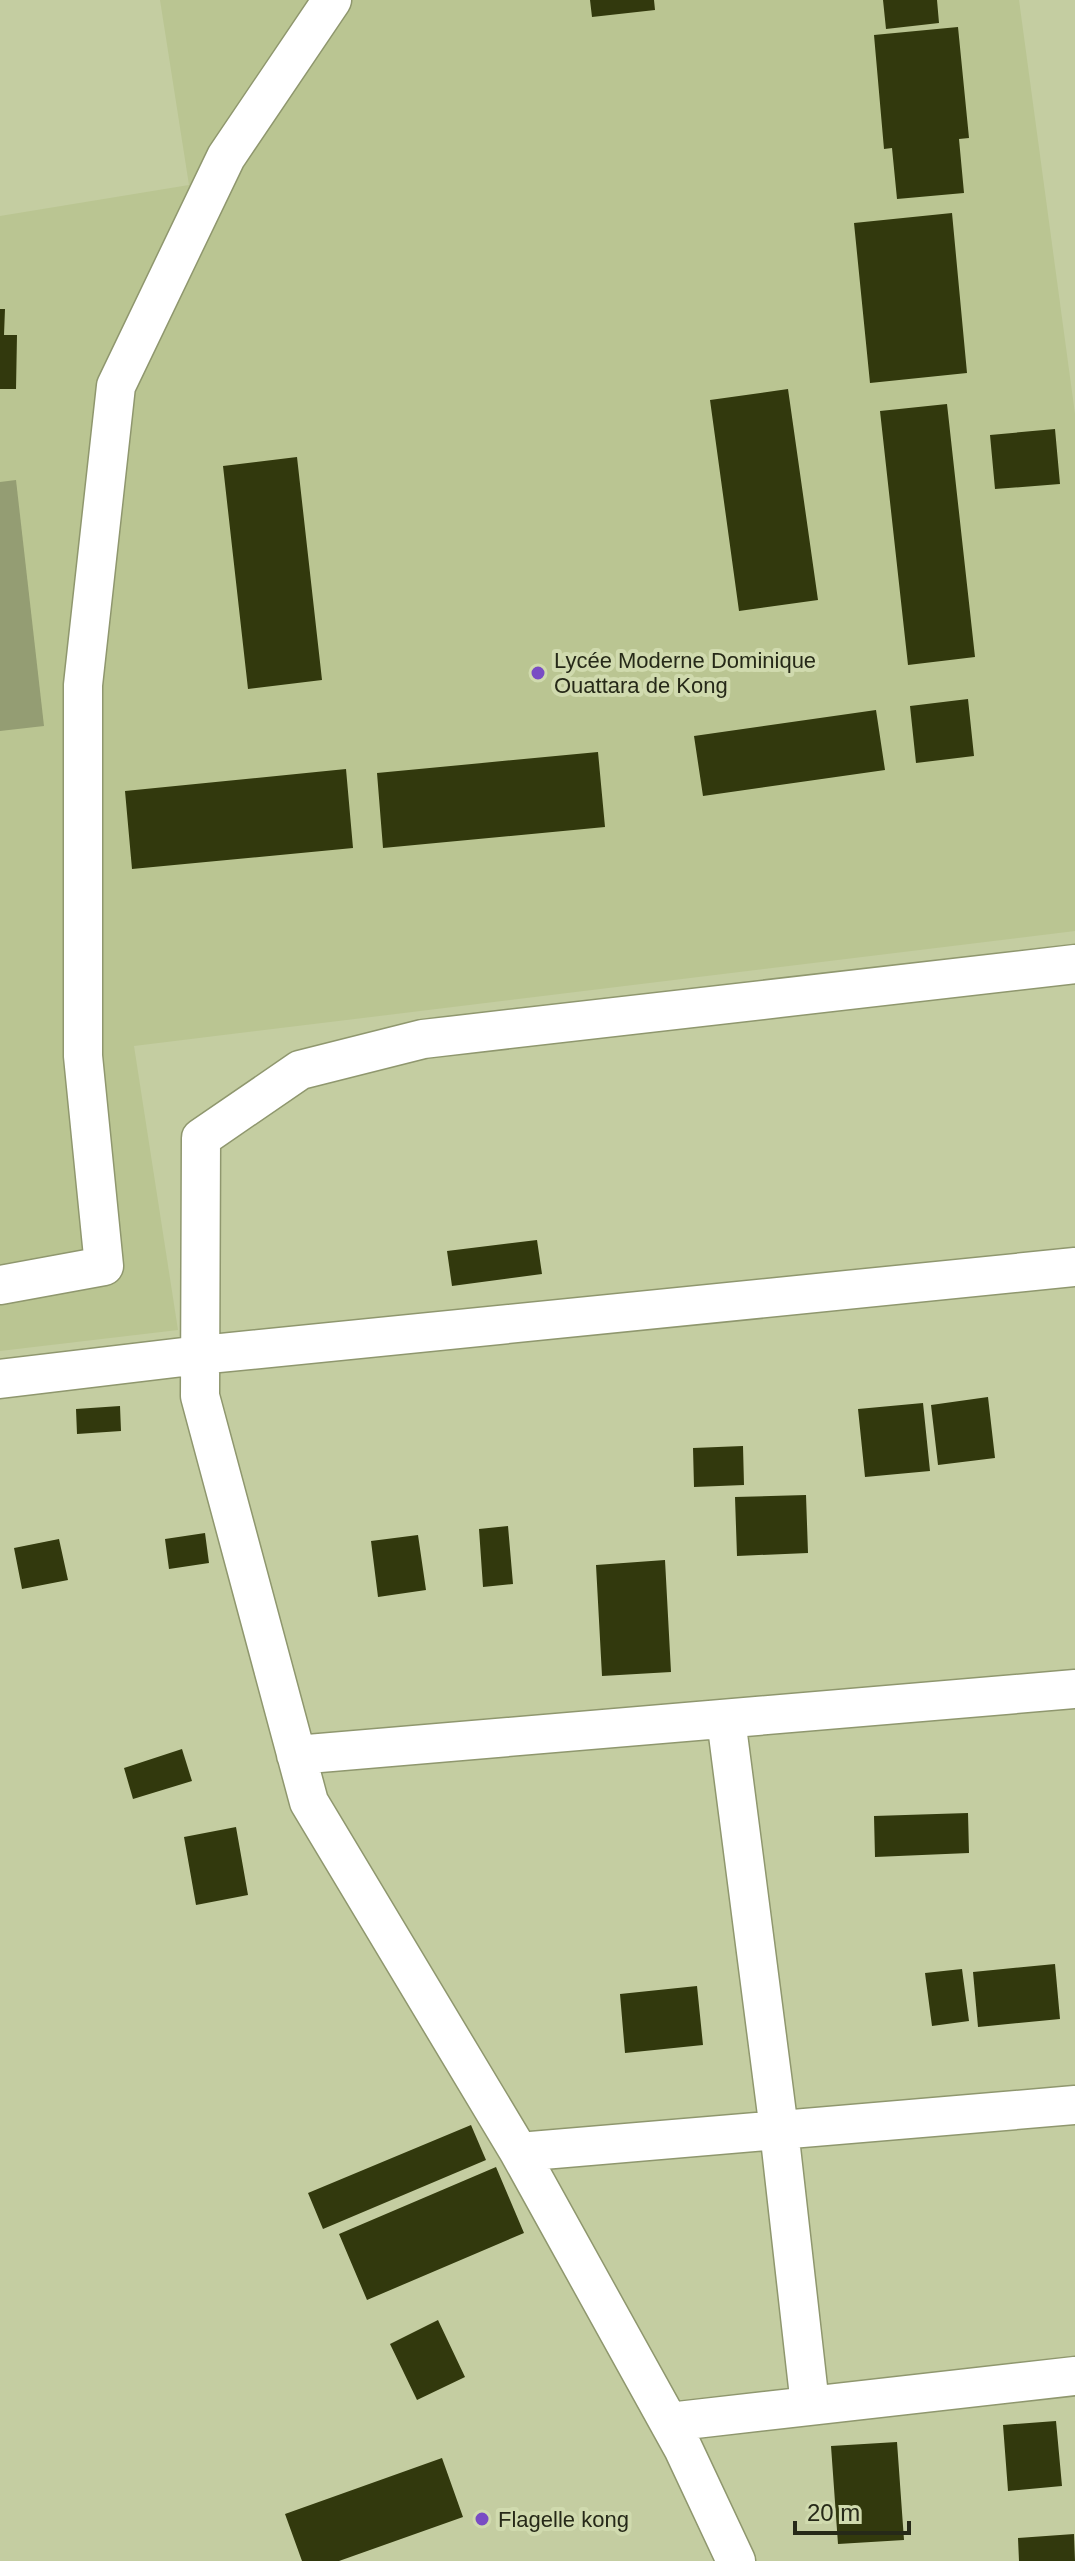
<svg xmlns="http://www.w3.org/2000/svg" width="1075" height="2561" font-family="Helvetica,sans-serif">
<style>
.built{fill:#bac592}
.green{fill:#949d73}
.building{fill:#32390d}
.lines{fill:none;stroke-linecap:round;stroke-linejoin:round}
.minor-casing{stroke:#8f976e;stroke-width:41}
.minor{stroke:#fff;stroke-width:38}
.poi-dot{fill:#794cc4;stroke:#d0daae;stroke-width:3}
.labels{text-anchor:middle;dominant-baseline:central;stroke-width:8;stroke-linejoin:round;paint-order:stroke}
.poi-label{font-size:22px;fill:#262918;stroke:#d0daae;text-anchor:start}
</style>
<rect width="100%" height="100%" fill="#c4cda1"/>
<path class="built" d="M160 0H1019L1075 414V931L134 1046 178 1330 0 1351V216L189 185Z"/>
<path class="green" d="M16 480 44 726 0 731V482Z"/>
<path class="building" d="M590 0H654L655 10 592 17Z
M883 0H937L939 23 886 29Z
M958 27 969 138 959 139 964 193 897 199 892 148 884 149 874 35Z
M952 213 967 373 870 383 854 223Z
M0 309H5L4 335H17L16 389H0Z
M788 389 818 600 739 611 710 400Z
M947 404 975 657 908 665 880 411Z
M1055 429 1060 484 995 489 990 435Z
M297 457 322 680 248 689 223 466Z
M968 699 974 756 916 763 910 706Z
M876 710 885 770 703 796 694 736Z
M598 752 605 827 383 848 377 773Z
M346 769 353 848 132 869 125 791Z
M537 1240 542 1274 452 1286 447 1251Z
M988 1397 995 1458 938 1465 931 1405Z
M923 1403 930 1471 865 1477 858 1409Z
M120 1406 121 1431 77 1434 76 1409Z
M743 1446 744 1485 694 1487 693 1448Z
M806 1495 808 1553 737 1556 735 1497Z
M508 1526 513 1584 483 1587 479 1529Z
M205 1533 209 1563 169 1569 165 1539Z
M418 1535 426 1590 378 1597 371 1541Z
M59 1539 68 1580 22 1589 14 1548Z
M665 1560 671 1672 602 1676 596 1565Z
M182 1749 192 1781 133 1799 124 1768Z
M968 1813 969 1853 875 1857 874 1816Z
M236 1827 248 1895 196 1905 184 1837Z
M1055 1964 1060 2019 978 2027 973 1972Z
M962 1969 969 2021 932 2026 925 1973Z
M697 1986 703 2045 625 2053 620 1994Z
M471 2125 486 2160 323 2229 308 2193Z
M496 2167 524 2233 367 2300 339 2234Z
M438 2320 465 2377 417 2400 390 2344Z
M1056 2421 1062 2486 1008 2491 1003 2425Z
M897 2442 904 2540 838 2544 831 2446Z
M442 2458 463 2517 339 2561H302L285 2514Z
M1074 2534 1075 2561H1019L1018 2538Z"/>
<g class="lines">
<defs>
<path id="minor" d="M0 1285 104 1266 83 1056V685L116 386 226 157 332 0
M0 1379 200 1355 1075 1267
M726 1719 779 2130 810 2405
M296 1755 1075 1689
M519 2152 1075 2105
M669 2422 1075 2376
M736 2561 683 2448 519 2152 309 1802 200 1396 201 1138 300 1070 423 1039 1075 964"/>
</defs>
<use href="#minor" class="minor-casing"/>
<use href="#minor" class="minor"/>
</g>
<g class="poi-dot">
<circle cx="538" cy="673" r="8"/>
<circle cx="482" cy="2519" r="8"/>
</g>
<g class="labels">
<g class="poi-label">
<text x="554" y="660">Lycée Moderne Dominique<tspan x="554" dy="25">Ouattara de Kong</tspan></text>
<text x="498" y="2519">Flagelle kong</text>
</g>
</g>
<path d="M795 2521v12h114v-12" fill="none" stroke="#262918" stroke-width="4"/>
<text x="807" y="2521" font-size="24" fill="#262918" stroke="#d0daae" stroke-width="6" paint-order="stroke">20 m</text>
</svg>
